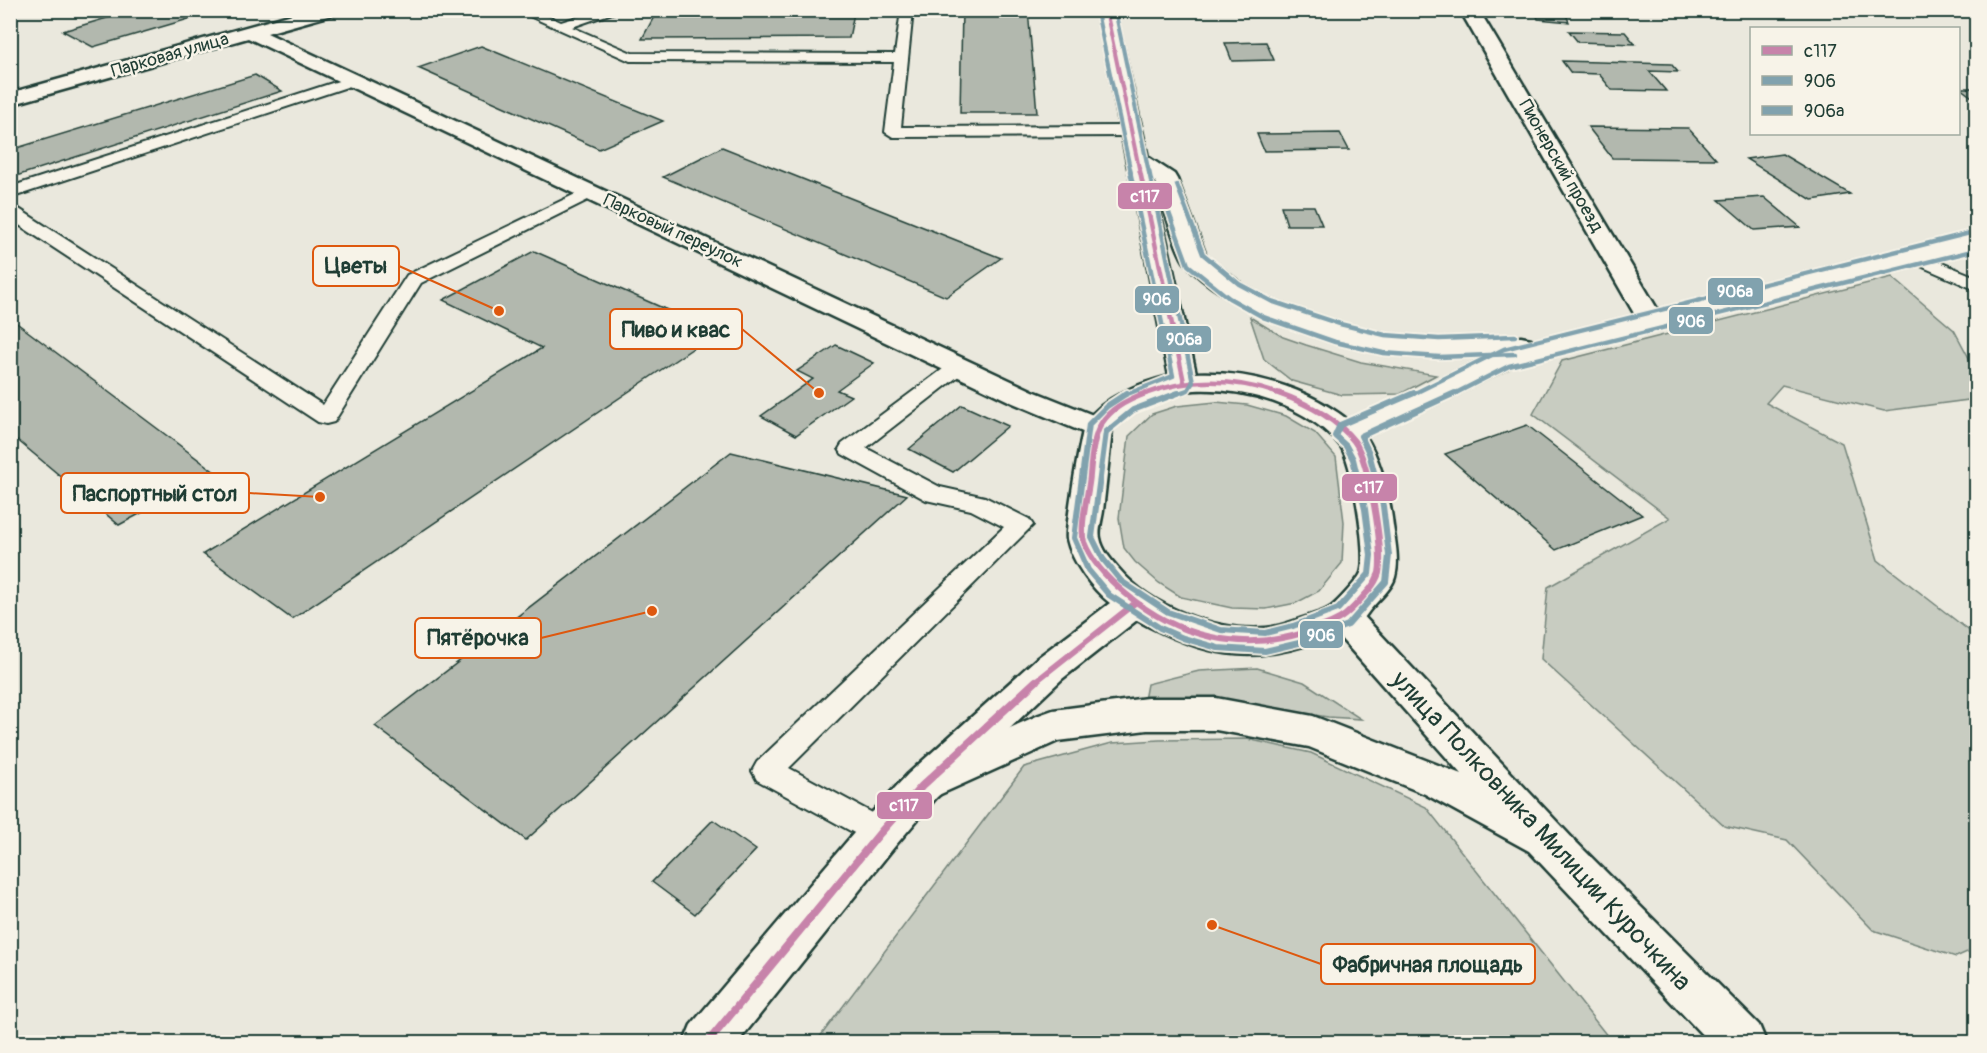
<svg xmlns="http://www.w3.org/2000/svg" width="1987" height="1053" font-family="Pangolin,sans-serif">
<style>
.green{fill:#c8ccc1;stroke:#74847a;stroke-width:1.5}
.building{fill:#b2b8ae;stroke:#1f3d34;stroke-width:1.5}
.lines{fill:none;stroke-linecap:round;stroke-linejoin:round}
.service-casing{stroke:#1f3d34;stroke-width:4}
.minor-casing{stroke:#1f3d34;stroke-width:5}
.tertiary-casing{stroke:#1f3d34;stroke-width:5}
.secondary-casing{stroke:#1f3d34;stroke-width:5}
.service{fill:#f7f3e8;fill-rule:evenodd}
.minor{fill:#f7f3e8;fill-rule:evenodd}
.tertiary{fill:#f7f3e8;fill-rule:evenodd}
.secondary{fill:#f7f3e8;fill-rule:evenodd}
.bus-1-far3-casing{stroke:#f7f3e8;stroke-width:7}
.bus-1-far2-casing{stroke:#f7f3e8;stroke-width:8}
.bus-1-far1-casing{stroke:#f7f3e8;stroke-width:10}
.bus-1-casing{stroke:#f7f3e8;stroke-width:12}
.bus-2-far2-casing{stroke:#f7f3e8;stroke-width:7}
.bus-2-far1-casing{stroke:#f7f3e8;stroke-width:8}
.bus-2-casing{stroke:#f7f3e8;stroke-width:10}
.bus-3-far2-casing{stroke:#f7f3e8;stroke-width:7}
.bus-3-far1-casing{stroke:#f7f3e8;stroke-width:8}
.bus-3-casing{stroke:#f7f3e8;stroke-width:10}
.bus-1-far3{stroke:#c783aa;stroke-width:4}
.bus-1-far2{stroke:#c783aa;stroke-width:4.5}
.bus-1-far1{stroke:#c783aa;stroke-width:6}
.bus-1{stroke:#c783aa;stroke-width:8}
.bus-2-far2{stroke:#81a2ae;stroke-width:4}
.bus-2-far1{stroke:#81a2ae;stroke-width:4.5}
.bus-2{stroke:#81a2ae;stroke-width:6}
.bus-3-far2{stroke:#81a2ae;stroke-width:4}
.bus-3-far1{stroke:#81a2ae;stroke-width:4.5}
.bus-3{stroke:#81a2ae;stroke-width:6}
.labels{text-anchor:middle;dominant-baseline:central;stroke-width:5;stroke-linejoin:round;paint-order:stroke}
.far-street-label{font-size:18px;fill:#1f3d34;stroke:#f7f3e8}
.near-street-label{font-size:26px;fill:#1f3d34;stroke:#f7f3e8}
.leader{fill:none;stroke:#de580e;stroke-width:2}
.callout-dot{fill:#de580e;stroke:#f7f3e8;stroke-width:2}
.callout{fill:#f7f3e8;stroke:#de580e;stroke-width:2}
.callout-label{font-size:22px;text-anchor:middle;font-weight:bold;fill:#1f3d34}
.line-badge{stroke:#f7f3e8;stroke-width:2}
.badge-label{font-size:16px;text-anchor:middle;font-weight:bold;fill:#fff}
</style>
<rect width="100%" height="100%" fill="#eae8dd"/>
<filter id="ink" filterUnits="userSpaceOnUse"><feTurbulence type="fractalNoise" baseFrequency=".0167" numOctaves="2"/><feDisplacementMap in="SourceGraphic" scale="12" xChannelSelector="R" yChannelSelector="G"/><feConvolveMatrix kernelMatrix="1 2 1 2 8 2 1 2 1" color-interpolation-filters="sRGB"/></filter>
<g filter="url(#ink)">
<path class="green" d="M1892 277 1954 330 1976 371V399L1884 411 1782 385 1766 403 1842 443 1878 560 1976 636V948L1956 957 1873 930 1787 840 1724 826 1541 659 1548 587 1670 518 1533 414 1562 361Z
M1250 317 1283 337 1306 345 1361 362 1436 375 1400 394 1342 395 1292 381 1264 359Z
M1216 402 1247 405 1286 416 1315 433 1336 457 1344 522 1342 563 1319 591 1296 603 1266 609 1232 608 1181 597 1159 583 1135 562 1124 548 1119 518 1129 436 1152 414 1177 406Z
M1257 668 1304 682 1361 719 1328 717 1218 701 1144 700 1147 684 1199 671Z
M1247 739 1311 753 1426 807 1612 1042H816L1024 767 1112 743 1159 740Z"/>
<path class="building" d="M134 10H203L209 13 93 47 63 31Z
M962 10H1028L1037 113H960Z
M1535 10H1564L1569 22 1538 19Z
M656 13H854L849 38 642 39Z
M1569 31 1625 32 1635 44 1578 42Z
M1266 42 1274 60 1232 61 1225 43Z
M481 46 663 121 599 149 418 68Z
M1562 61 1671 64 1678 72 1649 71 1666 91 1612 90 1599 74 1571 73Z
M255 75 282 91 10 178V150Z
M1960 88H1976V100Z
M1588 127 1688 128 1716 159 1612 158Z
M1340 133 1349 150 1264 151 1257 134Z
M722 147 1001 258 946 297 663 177Z
M1782 154 1850 194 1812 200 1746 159Z
M1764 197 1800 227 1754 230 1719 200Z
M1281 206H1314L1322 225H1287Z
M534 251 717 332 292 619 203 554 542 348 443 300Z
M10 318 166 435 216 473 119 525 10 434Z
M836 345 874 363 837 390 851 396 796 435 761 416 813 379 797 371Z
M962 405 1008 426 953 472 909 449Z
M1527 425 1642 515 1556 550 1445 454Z
M731 452 907 495 526 840 375 726Z
M713 820 756 850 695 914 652 882Z"/>
<g class="lines">
<defs>
<path id="service" d="M516 10H534L561 22 600 10H621L572 27 632 53 895 54 901 10H913L901 127 1132 126 1140 131 1132 136 893 137 885 132 894 62 630 61Z
M354 76 361 80 359 83 10 198V187Z
M590 187 598 192 596 196 421 283 334 422 326 424 318 422 10 219V206L16 207 323 405 407 275Z
M1915 252 1976 277V290L1909 261 1906 257 1909 253Z
M958 361 965 363 968 367 965 371 866 448 940 487 985 497 1029 519 1033 525 789 768 891 823 895 833 891 843 880 847 757 780 752 771 757 762 1004 527 971 510 926 500 842 454 839 449 842 444 951 363Z"/>
<path id="minor" d="M307 10H337L335 14 267 33 1033 391 1108 421 1112 428 1108 435 1097 438 1013 403 248 38 10 105V93Z
M1460 10H1478L1483 17 1665 322 1662 328 1652 330 1642 328 1639 322Z"/>
<path id="tertiary" d="M1343 604 1356 608 1575 841 1759 1025 1766 1042H1709L1529 851 1425 794 1309 747 1216 730H1147L1058 741 934 797 920 792 914 780 920 768 1039 715 1053 710 1147 698H1216L1313 716 1461 774 1330 626 1325 617 1330 608Z"/>
<path id="secondary" d="M1097 10H1115L1148 157 1174 174 1177 179 1206 256 1243 285 1276 303 1347 327 1384 336 1439 340 1521 337 1531 339 1533 343 1976 234V248L1516 364 1436 404 1365 435C1380 459 1388 490 1392 518 1394 537 1400 558 1395 577 1392 589 1378 600 1370 610 1366 615 1361 623 1355 627 1346 633 1332 636 1321 640 1251 667 1201 655 1137 620L1062 679 936 798 895 846 738 1042H684L691 1025 865 820 908 774 1036 659 1110 603C1092 589 1072 562 1067 539 1065 530 1081 429 1086 422 1105 396 1138 384 1169 376ZM1153 180 1156 182C1162 199 1176 253 1186 264 1224 308 1328 346 1387 352 1422 356 1456 356 1491 354L1416 392 1348 420C1306 387 1250 371 1196 373ZM1195 390C1246 388 1305 405 1340 445 1352 459 1368 555 1361 573 1359 579 1337 603 1331 607 1324 612 1313 614 1306 617 1293 621 1280 627 1266 628 1217 632 1151 607 1119 569 1112 561 1102 550 1100 538 1098 531 1102 519 1103 511 1106 484 1109 457 1112 430 1132 406 1164 392 1195 390Z"/>
</defs>
<use href="#service" class="service-casing"/>
<use href="#minor" class="minor-casing"/>
<use href="#tertiary" class="tertiary-casing"/>
<use href="#secondary" class="secondary-casing"/>
<use href="#service" class="service"/>
<use href="#minor" class="minor"/>
<use href="#tertiary" class="tertiary"/>
<use href="#secondary" class="secondary"/>
<defs>
<path id="bus-1-far3" d="M1106 10 1140 173"/>
<path id="bus-1-far2" d="M1140 171 1184 382
M1142 395C1189 377 1236 378 1282 395"/>
<path id="bus-1-far1" d="M1146 393C1099 411 1094 427 1090 475 1089 492 1079 526 1084 542 1092 563 1109 580 1126 594 1177 637 1240 652 1303 633 1317 628 1334 624 1345 615 1354 608 1362 598 1370 589 1374 584 1377 579 1379 573 1384 549 1369 461 1354 441 1336 418 1306 403 1278 393
M1035 682 1135 603"/>
<path id="bus-1" d="M708 1042 880 833 922 786 1036 681"/>
<path id="bus-2-far2" d="M1097 12 1131 173"/>
<path id="bus-2-far1" d="M1161 191 1188 265 1229 298 1263 317 1335 342 1383 353 1439 357 1515 354
M1125 395 1173 376 1130 171
M1452 395 1509 366 1976 250"/>
<path id="bus-2" d="M1127 393 1107 406 1089 424 1074 538 1088 570 1109 595 1160 628 1183 638 1218 648 1265 651 1299 643 1348 625 1386 582 1389 555 1383 506 1369 453 1361 436 1455 393"/>
<path id="bus-3-far2" d="M1115 10 1149 173"/>
<path id="bus-3-far1" d="M1149 171 1193 382 1188 390 1173 395
M1177 185 1203 254 1239 284 1271 301 1340 324 1385 335 1439 339 1515 336
M1411 395 1504 349 1974 232"/>
<path id="bus-3" d="M1178 393 1133 410 1106 432 1092 537 1103 559 1121 581 1168 612 1221 630 1265 633 1293 626 1338 609 1369 574 1371 555 1365 509 1353 459 1346 446 1335 436 1340 425 1414 393"/>
</defs>
<use href="#bus-1-far3" class="bus-1-far3-casing"/>
<use href="#bus-1-far2" class="bus-1-far2-casing"/>
<use href="#bus-1-far1" class="bus-1-far1-casing"/>
<use href="#bus-1" class="bus-1-casing"/>
<use href="#bus-2-far2" class="bus-2-far2-casing"/>
<use href="#bus-2-far1" class="bus-2-far1-casing"/>
<use href="#bus-2" class="bus-2-casing"/>
<use href="#bus-3-far2" class="bus-3-far2-casing"/>
<use href="#bus-3-far1" class="bus-3-far1-casing"/>
<use href="#bus-3" class="bus-3-casing"/>
<use href="#bus-1-far3" class="bus-1-far3"/>
<use href="#bus-1-far2" class="bus-1-far2"/>
<use href="#bus-1-far1" class="bus-1-far1"/>
<use href="#bus-1" class="bus-1"/>
<use href="#bus-2-far2" class="bus-2-far2"/>
<use href="#bus-2-far1" class="bus-2-far1"/>
<use href="#bus-2" class="bus-2"/>
<use href="#bus-3-far2" class="bus-3-far2"/>
<use href="#bus-3-far1" class="bus-3-far1"/>
<use href="#bus-3" class="bus-3"/>
</g>
</g>
<g class="labels">
<g class="far-street-label">
<text transform="translate(170 55) rotate(-16)">Парковая улица</text>
<text transform="translate(1561 166) rotate(60)">Пионерский проезд</text>
<text transform="translate(673 231) rotate(25)">Парковый переулок</text>
</g>
<g class="near-street-label">
<text transform="translate(1541 831) rotate(47)">улица Полковника Милиции Курочкина</text>
</g>
</g>
<path class="leader" d="M499 311L399 266M819 393L742 329M320 497L249 493M652 611L541 638M1212 925L1321 964"/>
<g class="callout-dot">
<circle cx="499" cy="311" r="6"/>
<circle cx="819" cy="393" r="6"/>
<circle cx="320" cy="497" r="6"/>
<circle cx="652" cy="611" r="6"/>
<circle cx="1212" cy="925" r="6"/>
</g>
<g class="callout">
<rect x="313" y="246" width="86" height="40" rx="6"/>
<rect x="610" y="309" width="132" height="40" rx="6"/>
<rect x="61" y="473" width="188" height="40" rx="6"/>
<rect x="415" y="618" width="126" height="40" rx="6"/>
<rect x="1321" y="944" width="214" height="40" rx="6"/>
</g>
<g class="callout-label">
<text x="356" y="273">Цветы</text>
<text x="676" y="337">Пиво и квас</text>
<text x="155" y="501">Паспортный стол</text>
<text x="478" y="645">Пятёрочка</text>
<text x="1428" y="972">Фабричная площадь</text>
</g>
<g class="line-badge">
<rect x="1117" y="182" width="56" height="28" rx="6" fill="#c783aa"/>
<rect x="1707" y="277" width="57" height="29" rx="6" fill="#81a2ae"/>
<rect x="1134" y="285" width="46" height="29" rx="6" fill="#81a2ae"/>
<rect x="1668" y="306" width="46" height="29" rx="6" fill="#81a2ae"/>
<rect x="1156" y="325" width="56" height="28" rx="6" fill="#81a2ae"/>
<rect x="1341" y="473" width="57" height="29" rx="6" fill="#c783aa"/>
<rect x="1299" y="620" width="45" height="29" rx="6" fill="#81a2ae"/>
<rect x="876" y="791" width="57" height="29" rx="6" fill="#c783aa"/>
</g>
<g class="badge-label">
<text x="1145" y="202">с117</text>
<text x="1735" y="297">906а</text>
<text x="1157" y="305">906</text>
<text x="1691" y="327">906</text>
<text x="1184" y="345">906а</text>
<text x="1369" y="493">с117</text>
<text x="1321" y="641">906</text>
<text x="904" y="811">с117</text>
</g>
<rect width="1987" height="1053" fill="none" stroke="#f7f3e8" stroke-width="36"/>
<rect x="18" y="18" width="1951" height="1017" fill="none" stroke="#1f3d34" stroke-width="2" filter="url(#ink)"/>
<rect x="1750" y="27" width="210" height="108" fill="#f7f3e8" stroke="#a1aaa0" stroke-width="1.5"/>
<rect x="1762" y="46" width="30" height="9" fill="#c783aa" stroke="#a1aaa0" stroke-width="1.5"/>
<text x="1804" y="57" font-size="18" fill="#1f3d34">с117</text>
<rect x="1762" y="76" width="30" height="9" fill="#81a2ae" stroke="#a1aaa0" stroke-width="1.5"/>
<text x="1804" y="87" font-size="18" fill="#1f3d34">906</text>
<rect x="1762" y="106" width="30" height="9" fill="#81a2ae" stroke="#a1aaa0" stroke-width="1.5"/>
<text x="1804" y="117" font-size="18" fill="#1f3d34">906а</text>
</svg>
